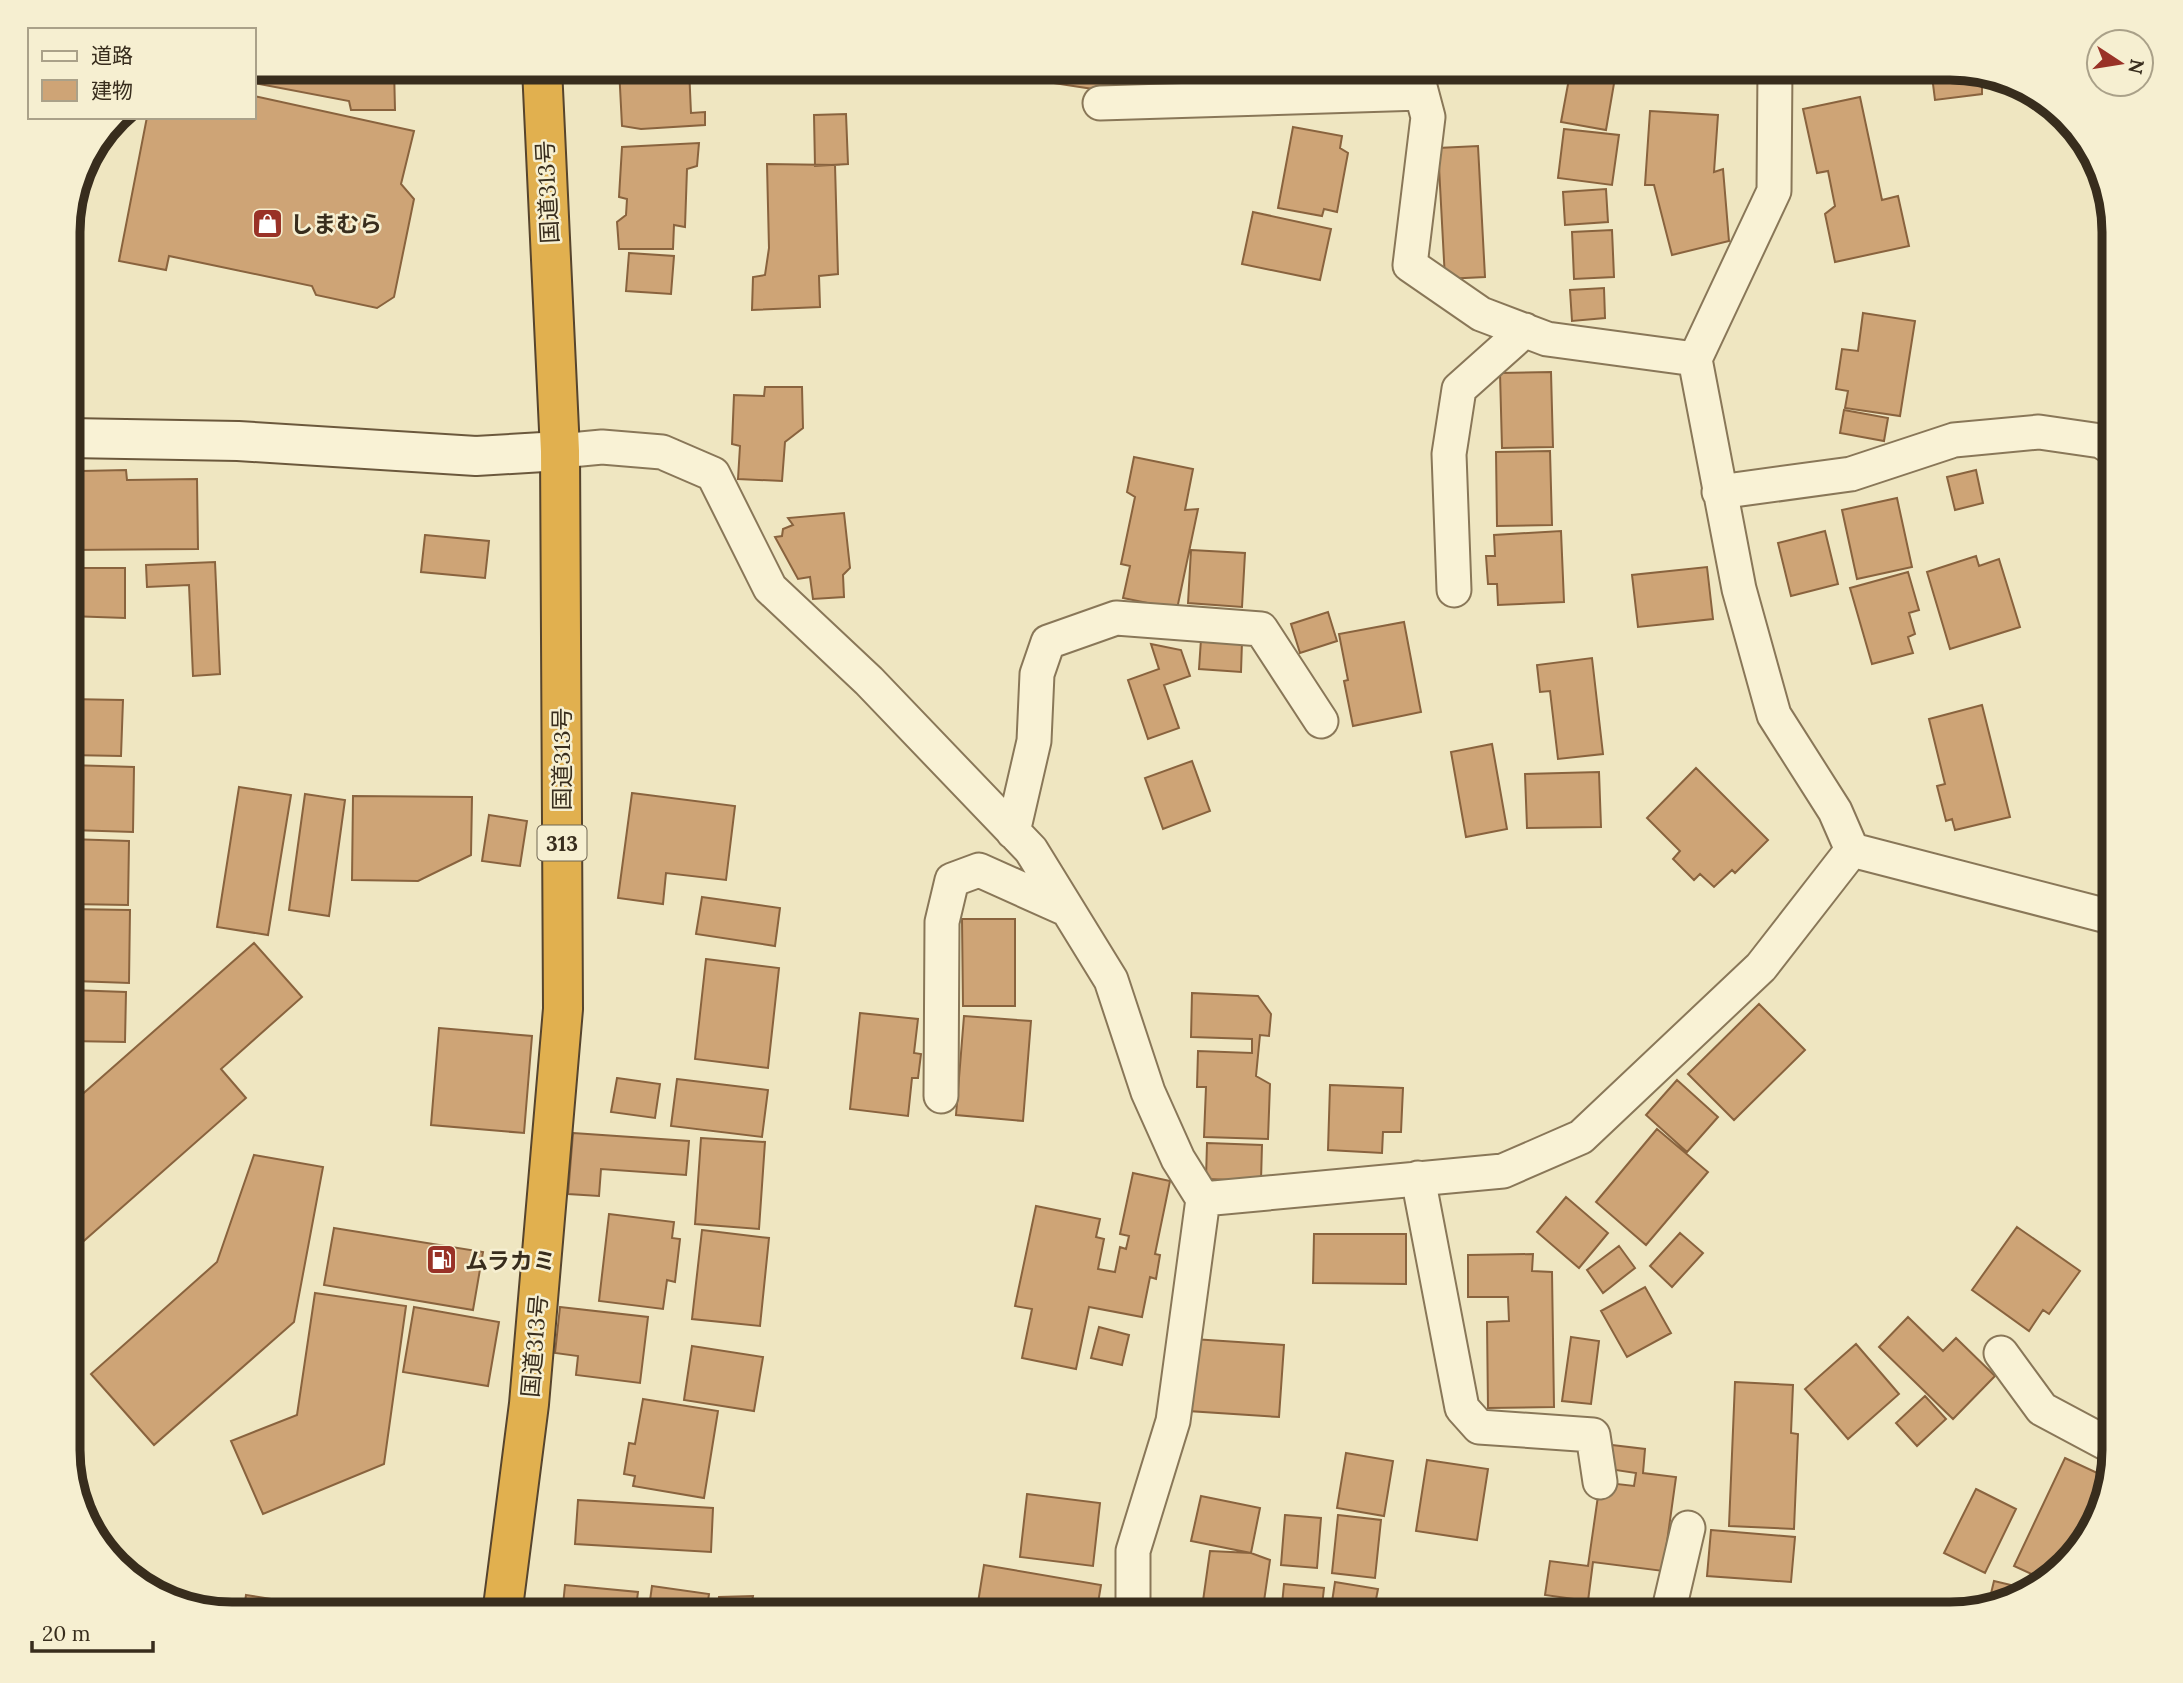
<svg xmlns="http://www.w3.org/2000/svg" width="2183" height="1683" font-family="Lora,'Noto Sans JP',serif">
<style>
.building{fill:#cea476;stroke:#89633e;stroke-width:2}
.lines{fill:none;stroke-linecap:round;stroke-linejoin:round}
.street-casing{stroke:#897758;stroke-width:37}
.secondary-casing{stroke:#6b583c;stroke-width:42}
.highway-casing{stroke:#56442d;stroke-width:42}
.street{stroke:#f9f2d5;stroke-width:33}
.secondary{stroke:#f9f2d5;stroke-width:38}
.highway{stroke:#e1b04f;stroke-width:38}
.labels{text-anchor:middle;dominant-baseline:central;stroke-width:5;stroke-linejoin:round;paint-order:stroke}
.shield{fill:#f6efd1;stroke:#716753;stroke-width:2}
.shield-label{font-size:21px;font-weight:bold;fill:#382d1d}
.street-label{font-size:23px;fill:#382d1d;stroke:#f6efd1}
.poi-label{font-size:23px;font-weight:bold;fill:#382d1d;stroke:#f6efd1;text-anchor:start}
.rim{fill:none;stroke:#382d1d;stroke-width:9}
</style>
<rect width="100%" height="100%" fill="#efe6c1"/>
<path class="building" d="M254 68H394L395 110H351L349 101 254 83Z
M619 68H689L691 113 705 112V125L641 129 622 126Z
M1042 68H1116L1113 92 1040 81Z
M1571 68 1616 72 1606 130 1561 122Z
M1931 68H1951L1982 79V94L1935 100Z
M254 96 414 131 401 184 414 199 394 297 377 308 316 295 312 286 169 256 166 270 119 261 147 117H254Z
M1860 97 1882 200 1898 196 1909 246 1835 262 1825 214 1835 206 1828 171 1817 173 1803 109Z
M1650 111 1718 115 1714 172 1723 169 1729 241 1672 255 1654 185H1645Z
M846 114 848 164 815 166 814 115Z
M1293 127 1342 136 1340 148 1348 153 1337 212 1324 209 1322 216 1278 208Z
M1564 129 1619 135 1612 185 1558 178Z
M699 143 697 166 687 169 685 227 674 225 673 249H619L617 222 626 215 627 199 619 197 622 147Z
M1478 146 1485 277 1445 279 1438 148Z
M767 164 835 165 838 274 819 276 820 307 752 310 753 277 765 275 769 248Z
M1606 189 1608 222 1565 225 1563 192Z
M1253 212 1331 229 1320 280 1242 264Z
M1612 230 1614 277 1574 279 1572 232Z
M629 253 674 256 671 294 626 291Z
M1604 288 1605 318 1572 321 1570 290Z
M1863 313 1915 321 1900 416 1845 408 1848 391 1836 389 1842 349 1858 351Z
M1551 372 1553 447 1502 448 1500 373Z
M765 387H802L803 428 785 442 782 481 738 479 740 446 732 444 734 395 764 396Z
M1844 410 1888 418 1884 441 1840 433Z
M1550 451 1552 525 1497 526 1496 452Z
M1134 457 1193 469 1185 510 1198 509 1177 609 1123 598 1130 566 1121 564 1135 497 1127 492Z
M126 470 127 480 197 479 198 549 69 550V479H82V471Z
M1976 470 1983 503 1955 510 1947 477Z
M1897 498 1912 567 1857 579 1842 510Z
M844 513 850 568 843 575 844 597 813 599 810 577 798 579 775 537 782 536 783 529 793 525 788 518Z
M1561 531 1564 602 1498 605 1497 584H1488L1486 556H1495L1494 535Z
M1825 531 1838 584 1791 596 1778 543Z
M425 535 489 541 485 578 421 572Z
M1191 550 1245 553 1242 607 1188 603Z
M1976 556 1979 566 1999 559 2020 627 1950 649 1927 572Z
M215 562 220 674 193 676 189 585 147 587 146 565Z
M1707 567 1713 619 1638 627 1632 575Z
M69 568H125V618L69 616Z
M1908 572 1919 610 1909 613 1915 634 1908 637 1913 653 1872 664 1850 588Z
M1328 612 1337 641 1300 653 1291 624Z
M1404 622 1421 712 1353 726 1344 681 1348 680 1339 634Z
M1201 639 1242 642 1241 672 1199 669Z
M1151 644 1181 650 1190 676 1164 685 1179 728 1148 739 1128 680 1159 669Z
M1592 658 1603 754 1558 759 1550 691 1540 692 1537 665Z
M69 699 123 700 121 756 69 755Z
M1982 705 2010 817 1955 830 1952 819 1946 821 1937 786 1945 784 1929 719Z
M1492 744 1507 829 1466 837 1451 752Z
M1192 761 1210 811 1163 829 1145 778Z
M69 765 134 767 133 832 71 830Z
M1696 768 1768 840 1735 873 1732 870 1714 887 1700 874 1694 880 1673 859 1680 851 1647 818Z
M1599 772 1601 827 1527 828 1525 774Z
M239 787 291 795 268 935 217 927Z
M632 793 735 806 726 880 666 873 663 904 618 898Z
M305 794 345 800 329 916 289 910Z
M353 796 472 797 471 855 418 881 352 880Z
M489 815 527 821 520 866 482 861Z
M69 839 129 841 128 905 69 904 72 856H69Z
M702 897 780 908 775 946 696 934Z
M69 909 130 910 129 983 74 981 75 940H69Z
M962 919H1015V1006H963Z
M254 943 302 997 221 1069 246 1098 69 1254V1106Z
M706 959 779 968 768 1068 695 1059Z
M69 990 126 992 125 1042 69 1041Z
M1192 993 1258 996 1271 1014 1269 1036 1260 1035 1256 1076 1270 1084 1268 1139 1204 1137 1206 1087H1197L1198 1051 1252 1053V1039L1191 1037Z
M1759 1004 1805 1050 1734 1120 1688 1074Z
M860 1013 918 1019 914 1053 921 1054 918 1078H912L908 1116 850 1109Z
M964 1016 1031 1021 1023 1121 956 1115Z
M439 1028 532 1036 524 1133 431 1125Z
M2114 1050H2115V1143L2104 1142Z
M617 1078 660 1084 655 1118 611 1112Z
M677 1079 768 1090 762 1137 671 1126Z
M1677 1080 1718 1117 1687 1152 1646 1115Z
M1330 1085 1403 1088 1401 1132H1383L1382 1153 1328 1150Z
M1657 1129 1708 1172 1646 1245 1596 1202Z
M573 1133 689 1141 686 1175 601 1169 599 1196 568 1194Z
M701 1138 765 1142 759 1229 695 1224Z
M1207 1143 1262 1145 1261 1181 1206 1179Z
M254 1155 323 1167 294 1322 154 1445 91 1374 217 1262Z
M1133 1173 1170 1181 1155 1254 1160 1255 1156 1279 1150 1277 1142 1317 1089 1307 1076 1369 1022 1358 1032 1309 1015 1306 1036 1206 1100 1219 1096 1237 1104 1239 1098 1269 1115 1272 1120 1247 1126 1249 1129 1236 1120 1234Z
M1566 1197 1608 1233 1579 1268 1537 1232Z
M609 1214 674 1222 672 1238 680 1239 675 1282 667 1280 663 1309 599 1301Z
M2017 1227 2080 1271 2049 1314 2043 1310 2029 1331 1972 1290Z
M334 1228 483 1252 473 1310 324 1285Z
M702 1230 769 1238 760 1326 692 1319Z
M1680 1233 1703 1253 1672 1287 1650 1266Z
M1314 1234H1406V1284L1313 1283Z
M1619 1246 1635 1268 1603 1293 1587 1270Z
M1533 1254 1532 1271 1552 1272 1554 1407 1488 1408 1487 1322 1509 1321 1508 1297H1468V1255Z
M1645 1287 1671 1333 1627 1357 1601 1311Z
M315 1293 406 1306 384 1464 263 1514 231 1441 297 1415Z
M414 1307 499 1322 488 1386 403 1372Z
M560 1307 648 1317 640 1383 576 1375 578 1356 555 1353Z
M1908 1317 1943 1351 1956 1338 1995 1376 1953 1419 1879 1347Z
M1099 1327 1129 1335 1122 1365 1091 1358Z
M1571 1337 1599 1341 1591 1404 1562 1401Z
M1193 1339 1284 1345 1279 1417 1188 1411Z
M1856 1344 1899 1394 1848 1439 1805 1389Z
M692 1346 763 1357 754 1411 684 1400Z
M1735 1382 1793 1385 1791 1433 1798 1434 1794 1529 1729 1526Z
M1925 1396 1946 1419 1917 1446 1896 1423Z
M643 1399 718 1411 704 1498 633 1486 635 1476 624 1474 629 1443 635 1444Z
M1612 1445 1645 1449 1643 1473 1676 1477 1663 1571 1593 1562 1588 1601 1545 1595 1550 1561 1588 1566 1600 1482 1634 1486 1636 1473 1609 1469Z
M1346 1453 1393 1461 1384 1516 1337 1508Z
M2065 1458 2106 1477 2081 1551 2045 1580 2014 1566Z
M1427 1460 1488 1469 1477 1540 1416 1531Z
M1976 1489 2016 1509 1985 1573 1944 1553Z
M1027 1494 1100 1503 1093 1566 1020 1557Z
M1201 1496 1260 1508 1251 1553 1191 1541Z
M578 1500 713 1508 711 1552 575 1544Z
M1285 1515 1321 1518 1317 1568 1281 1565Z
M1338 1515 1381 1520 1375 1578 1332 1573Z
M1711 1530 1795 1537 1791 1582 1707 1576Z
M1210 1551 1251 1553 1270 1560 1262 1615H1201Z
M984 1565 1101 1585 1096 1615H976Z
M1994 1581 2032 1590 2023 1598 1988 1606Z
M1335 1582 1378 1589 1373 1615H1330Z
M1284 1584 1324 1588 1321 1615H1281Z
M565 1585 638 1592 635 1615H562Z
M652 1586 709 1594 706 1615H648Z
M246 1595 372 1615H243Z
M753 1596 750 1615H717L719 1597Z"/>
<g class="lines">
<defs>
<path id="street" d="M1415 68 1428 117 1410 265 1481 314 1547 339 1695 359
M1775 68 1774 191 1695 359 1739 589 1774 715 1835 811 1852 850
M1100 103 1421 93
M560 451 602 447 662 452 713 474 770 588 869 681 1031 850 1111 980 1148 1092 1178 1159 1203 1199 1173 1421 1133 1551V1615
M1719 492 1851 474 1954 440 2039 432 2101 441 2115 450
M1454 590 1449 454 1459 389 1525 330
M1013 832 1034 741 1037 674 1048 642 1116 618 1261 629 1321 721
M1852 850 2115 918
M941 1096 942 922 952 880 979 870 1068 910
M1418 1178 1462 1408 1479 1427 1593 1435 1600 1482
M1203 1199 1503 1171 1581 1137 1761 967 1852 850
M2001 1353 2042 1409 2115 1448
M1672 1615 1670 1605 1688 1528"/>
<path id="secondary" d="M69 438 238 441 476 456 560 451"/>
<path id="highway" d="M502 1615 529 1404 563 1009 560 451 542 68"/>
</defs>
<use href="#street" class="street-casing"/>
<use href="#secondary" class="secondary-casing"/>
<use href="#highway" class="highway-casing"/>
<use href="#street" class="street"/>
<use href="#secondary" class="secondary"/>
<use href="#highway" class="highway"/>
</g>
<defs>
<symbol id="shop-square" viewBox="-11 -11 22 22"><rect x="-9" y="-9" width="18" height="18" rx="4" fill="#993227" stroke="#f6efd1"/><path d="M-5-2.5h2.3a2.7 3.5 0 0 1 5.4 0H5L5.5 6h-11ZM-1.5-2.5h3a1.5 2.3 0 0 0-3 0Z" fill="#fff"/></symbol>
<symbol id="fuel-square" viewBox="-11 -11 22 22"><rect x="-9" y="-9" width="18" height="18" rx="4" fill="#993227" stroke="#f6efd1"/><path d="M-5.5-6h7V0h2V4h1.3V-2.5L3-4.5l.8-.8L6-3V5H2.5V1h-1V6h-7ZM-4.2-4.7v3.2H.2V-4.7Z" fill="#fff"/></symbol>
</defs>
<g fill-rule="evenodd">
<use href="#shop-square" x="250" y="206" width="35" height="35"/>
<use href="#fuel-square" x="424" y="1242" width="35" height="35"/>
</g>
<g class="labels">
<rect class="shield" x="537.5" y="825.5" width="49" height="35" rx="5"/>
<g class="shield-label">
<text x="562" y="843">313</text>
</g>
<g class="street-label">
<text transform="translate(547 192) rotate(-93)">国道313号</text>
<text transform="translate(561 759) rotate(-90)">国道313号</text>
<text transform="translate(534 1346) rotate(-85)">国道313号</text>
</g>
<g class="poi-label">
<text x="290" y="223">しまむら</text>
<text x="465" y="1260">ムラカミ</text>
</g>
</g>
<path d="M0 0H2183V1683H0ZM232 80H1950A152 152 0 0 1 2102 232V1450A152 152 0 0 1 1950 1602H232A152 152 0 0 1 80 1450V232A152 152 0 0 1 232 80Z" fill="#f6efd1" fill-rule="evenodd"/>
<path class="rim" d="M232 80H1950A152 152 0 0 1 2102 232V1450A152 152 0 0 1 1950 1602H232A152 152 0 0 1 80 1450V232A152 152 0 0 1 232 80Z"/>
<rect x="28" y="28" width="228" height="91" fill="#f6efd1" stroke="#aaa189" stroke-width="2"/>
<rect x="42" y="51" width="35" height="10" fill="#f9f2d5" stroke="#aaa189" stroke-width="2"/>
<text x="91" y="63" font-size="21" fill="#382d1d">道路</text>
<rect x="42" y="80" width="35" height="21" fill="#cea476" stroke="#aaa189" stroke-width="2"/>
<text x="91" y="98" font-size="21" fill="#382d1d">建物</text>
<g transform="translate(2120 63) rotate(102)"><circle r="33" fill="#f6efd1" stroke="#aaa189" stroke-width="2"/>
<path d="M0-5L12 26L0 18L-12 26Z" fill="#993227"/>
<text y="-10" font-size="19" font-weight="bold" text-anchor="middle" fill="#382d1d">N</text>
</g>
<path d="M32 1641v10h121v-10" fill="none" stroke="#382d1d" stroke-width="3.5"/>
<text x="42" y="1641" font-size="21" fill="#382d1d" stroke="#f6efd1" stroke-width="5" paint-order="stroke">20 m</text>
</svg>
